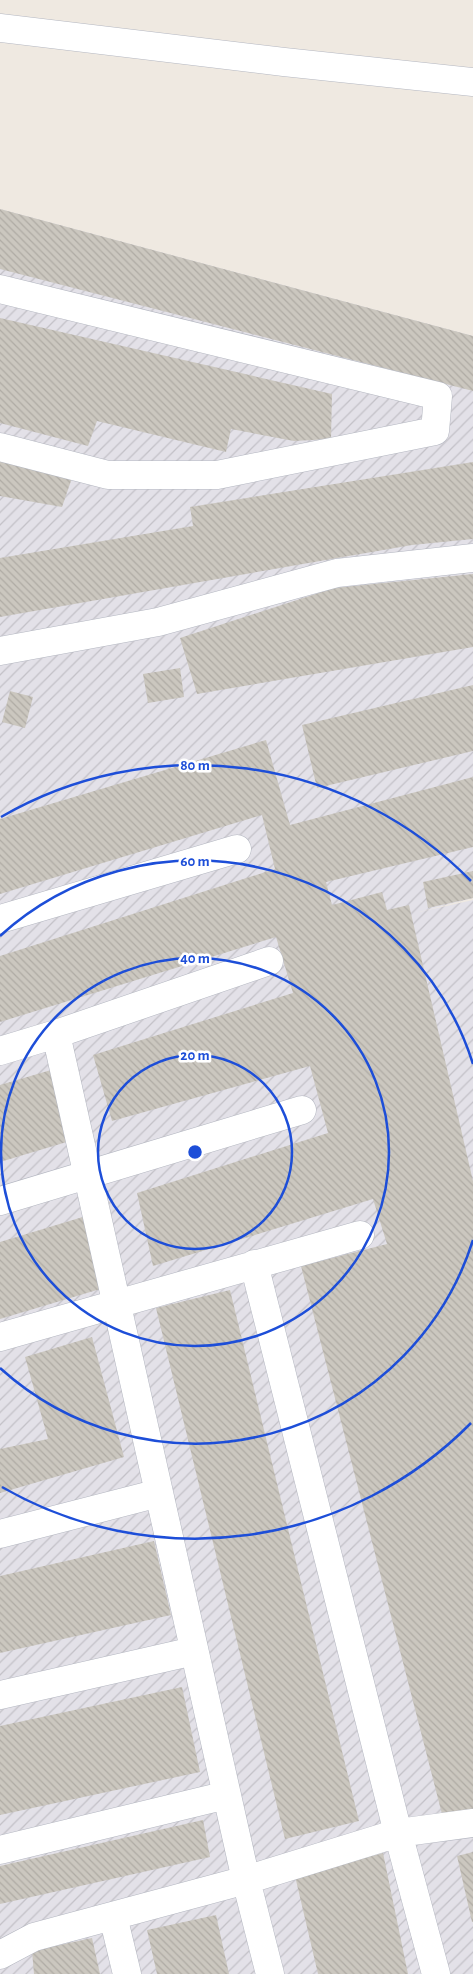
<svg xmlns="http://www.w3.org/2000/svg" width="473" height="1974" font-family="'Alegreya Sans',sans-serif">
<style>
.industrial{fill:url(#industrial-furrows)}
.building{fill:url(#building-back-hatch)}
.lines{fill:none;stroke-linecap:round;stroke-linejoin:round}
.minor-casing{stroke:#b4b7c1;stroke-width:29}
.minor{stroke:#fff;stroke-width:28}
.ring{fill:none;stroke:#1d4ed8;stroke-width:2.5}
.centre{fill:#1d4ed8;stroke:#fff;stroke-width:2.5}
.ring-label{font-size:15px;text-anchor:middle;font-weight:bold;fill:#1d4ed8;stroke:#fff;stroke-width:5;stroke-linejoin:round;paint-order:stroke}
</style>
<defs>
<pattern id="industrial-furrows" width="10" height="10" patternUnits="userSpaceOnUse" patternTransform="scale(1.25)"><rect width="10" height="10" fill="#e3e1e8"/><path d="M-1 1l2-2M0 10L10 0M9 11l2-2" fill="none" stroke="#c3c1c7"/></pattern>
<pattern id="building-back-hatch" width="6" height="6" patternUnits="userSpaceOnUse" patternTransform="scale(1.25)"><rect width="6" height="6" fill="#cbc7bf"/><path d="M-1 5l2 2M0 0l6 6M5-1l2 2" fill="none" stroke="#afaba4"/></pattern>
</defs>
<rect width="100%" height="100%" fill="#efe9e1"/>
<path class="industrial" d="M0 209 473 336V898L419 912 473 900V1974H0Z"/>
<path class="building" d="M0 209 473 336V391L0 269Z
M0 318 332 394 331 439 294 441 231 429 226 452 97 421 88 446 0 423Z
M0 460 72 478 62 507 0 496Z
M473 462V539L412 545 0 617V558L193 526 190 507Z
M473 574V647L197 694 180 638 334 588Z
M180 668 184 697 148 703 143 674Z
M473 685V751L317 788 302 725Z
M10 691 33 697 25 728 2 722Z
M266 740 290 825 473 777V847L326 882 332 905 382 892 387 910 409 905 473 1181V1812L443 1818 301 1266 387 1244 373 1199 153 1266 137 1193 328 1133 310 1066 112 1121 93 1055 293 993 276 937 0 1022V956L275 869 262 815 0 894V819Z
M473 871V898L428 908 423 882Z
M51 1070 70 1141 0 1162V1085Z
M86 1216 107 1287 0 1319V1242Z
M230 1290 359 1821 285 1839 156 1308Z
M92 1337 124 1457 0 1493V1449L48 1439 25 1357Z
M154 1541 171 1615 0 1653V1576Z
M182 1687 200 1772 0 1815V1726Z
M203 1820 210 1857 0 1904V1866Z
M473 1852V1922H472L457 1856Z
M383 1853 408 1974H318L295 1876Z
M216 1915 229 1974H157L147 1930Z
M92 1938 100 1974H34L32 1951Z"/>
<g class="lines">
<defs>
<path id="minor" d="M0 28 284 62 473 82
M0 289 438 396 435 431 217 475H108L0 447
M0 651 158 622 337 573 473 558
M0 919 237 849
M56 1034 269 961
M0 1051 56 1034 246 1880 270 1974
M0 1201 302 1110
M254 1264 398 1833 436 1974
M0 1337 360 1235
M0 1534 159 1493
M0 1695 194 1651
M0 1850 227 1795
M113 1916 127 1974
M0 1955 34 1937 246 1880 398 1833 473 1823"/>
</defs>
<use href="#minor" class="minor-casing"/>
<use href="#minor" class="minor"/>
</g>
<g class="ring">
<circle cx="195" cy="1152" r="97"/>
<circle cx="195" cy="1152" r="194"/>
<path d="M473 1240A291 291 0 0 1 0 1368M0 936A291 291 0 0 1 473 1064"/>
<path d="M471 1423A387 387 0 0 1 2 1487M1 817A387 387 0 0 1 471 881"/>
</g>
<circle cx="195" cy="1152" r="8" class="centre"/>
<g class="ring-label">
<text x="195" y="770">80 m</text>
<text x="195" y="866">60 m</text>
<text x="195" y="963">40 m</text>
<text x="195" y="1060">20 m</text>
</g>
</svg>
